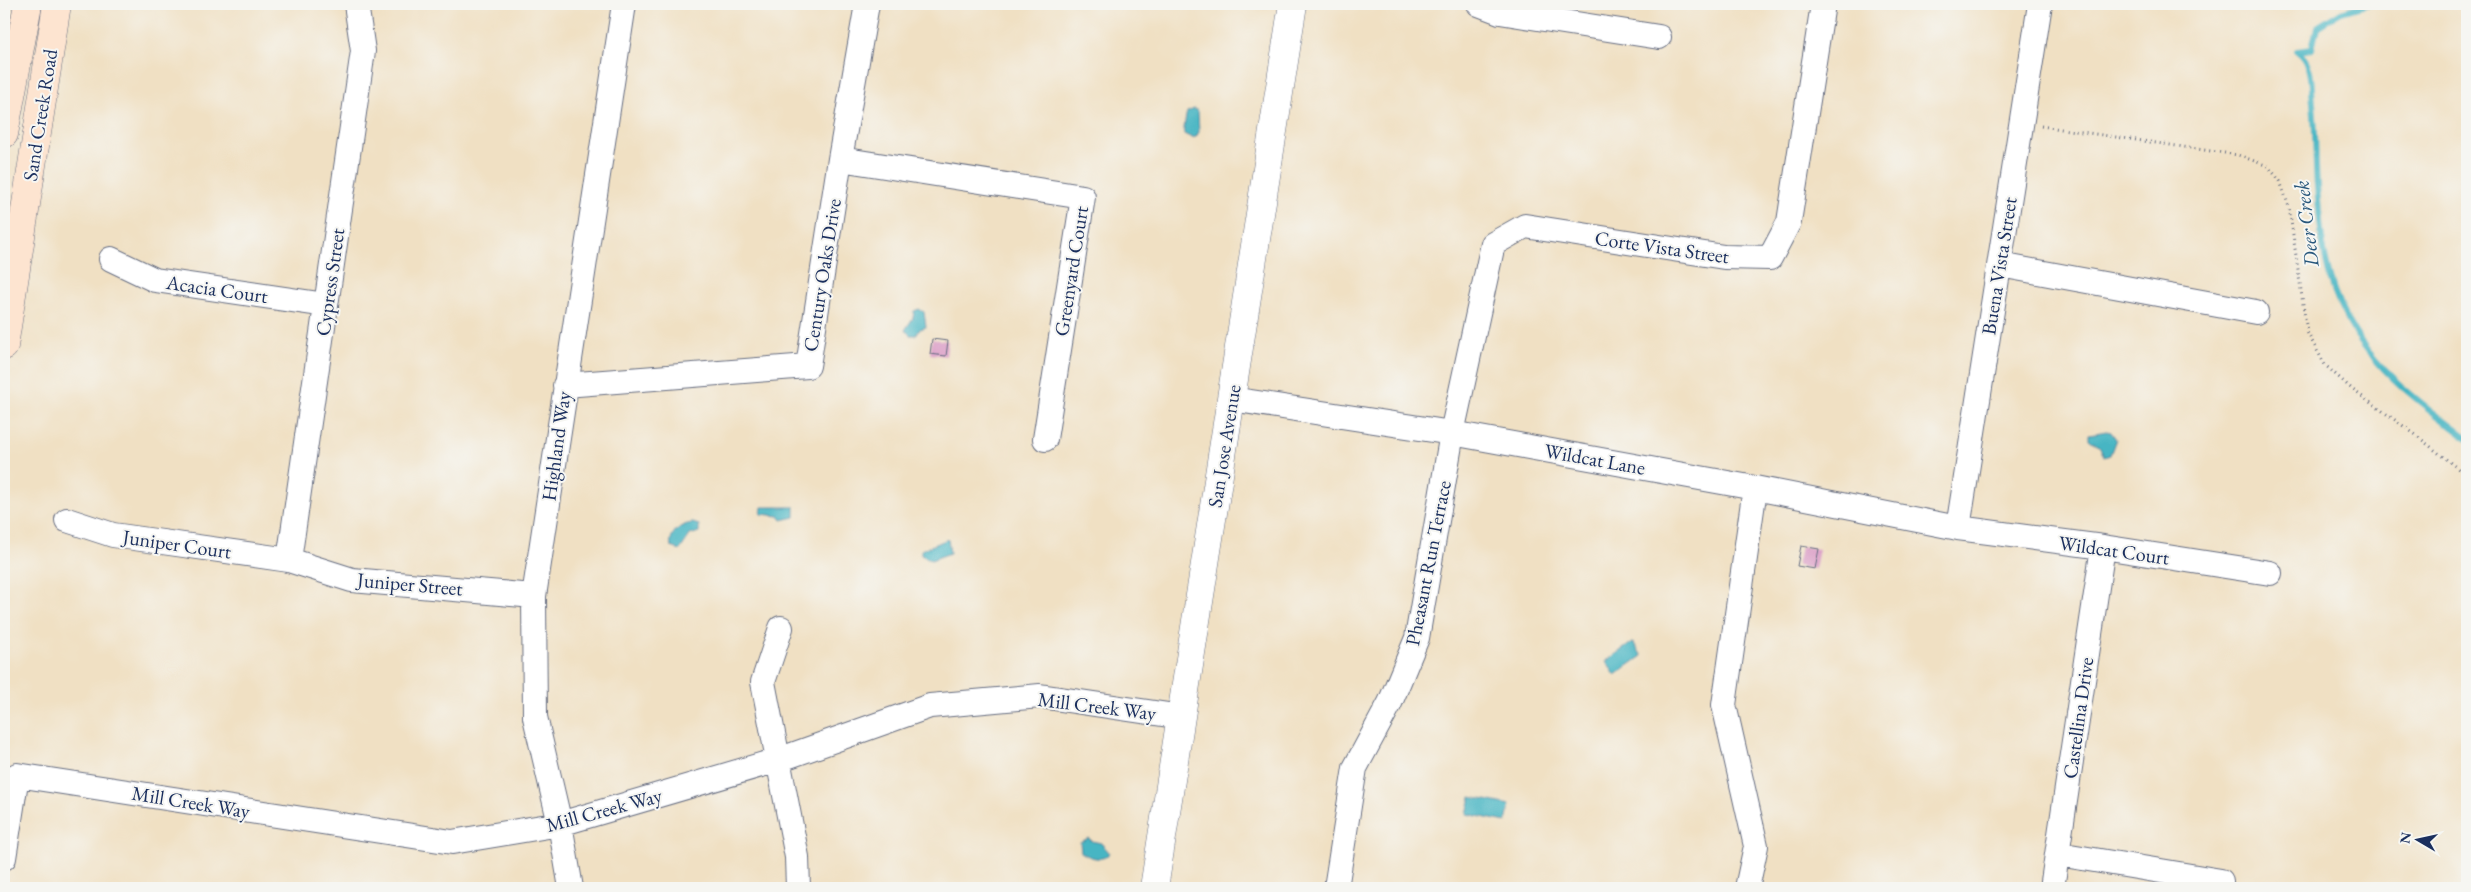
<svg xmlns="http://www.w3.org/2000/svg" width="2471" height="892" font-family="'EB Garamond',serif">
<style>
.water{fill:#47b5c3;stroke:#317290}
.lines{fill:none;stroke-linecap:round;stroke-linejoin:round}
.stream{stroke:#47b5c3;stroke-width:6}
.building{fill:#d790c0}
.minor-casing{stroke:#666d81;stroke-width:26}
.tertiary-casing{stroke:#666d81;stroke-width:29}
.secondary-casing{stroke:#666d81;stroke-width:29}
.path{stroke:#666d81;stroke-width:3;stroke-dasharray:1 4;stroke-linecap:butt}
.minor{stroke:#fff;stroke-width:24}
.tertiary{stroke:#fff;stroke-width:28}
.secondary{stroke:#fde4d0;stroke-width:28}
.labels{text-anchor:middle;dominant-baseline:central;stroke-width:4;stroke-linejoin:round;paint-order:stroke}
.street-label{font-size:20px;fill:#1b2f5e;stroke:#f6f6f2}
.water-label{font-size:21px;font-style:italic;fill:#28577c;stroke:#f6f6f2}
</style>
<rect width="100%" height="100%" fill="#f6f6f2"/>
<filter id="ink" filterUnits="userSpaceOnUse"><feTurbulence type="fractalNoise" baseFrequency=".02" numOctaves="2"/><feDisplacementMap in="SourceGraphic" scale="10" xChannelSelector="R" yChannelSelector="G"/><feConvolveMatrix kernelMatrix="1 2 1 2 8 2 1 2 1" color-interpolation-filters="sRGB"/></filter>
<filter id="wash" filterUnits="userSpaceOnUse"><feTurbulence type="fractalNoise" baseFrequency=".0096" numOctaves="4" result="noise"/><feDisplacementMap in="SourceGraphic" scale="20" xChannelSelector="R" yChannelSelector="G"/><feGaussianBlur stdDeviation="1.12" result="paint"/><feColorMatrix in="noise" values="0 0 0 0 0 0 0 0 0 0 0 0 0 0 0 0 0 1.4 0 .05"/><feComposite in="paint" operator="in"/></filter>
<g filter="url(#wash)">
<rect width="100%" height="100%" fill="#f0e0c3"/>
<path class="water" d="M1194 109 1198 111 1199 132 1196 137 1192 138 1184 134C1183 132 1186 114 1187 112Z
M919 309 924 312 926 327 920 329 916 335H910L905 330 913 318 914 311Z
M2107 431 2111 432 2116 439 2110 455 2104 457 2100 447 2089 439V434Z
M762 507H795V517L782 520 779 516 761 514Z
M693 523 699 525V532L690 535 680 550 671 547C668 533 681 524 693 523Z
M948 539 950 553 931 560 921 555V550Z
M1633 642 1642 656 1615 675 1606 661Z
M1471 797 1510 805 1506 822 1467 814Z
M1089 838 1092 841 1101 843 1109 852 1107 856C1100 861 1088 857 1081 852L1080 842Z"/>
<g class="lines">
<path class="stream" d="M2368 4 2341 12 2317 27 2312 49 2297 51C2314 63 2311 84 2313 103 2316 131 2315 158 2317 186 2320 226 2323 268 2340 305 2367 365 2416 400 2467 438"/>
</g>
<g id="blocks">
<path class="building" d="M932 339 948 341 946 356 930 354Z
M1801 546 1819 549 1815 569 1797 566Z"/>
</g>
</g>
<g filter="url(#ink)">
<use href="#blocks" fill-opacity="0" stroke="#666d81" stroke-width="1"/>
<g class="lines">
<defs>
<path id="minor" d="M1479 4 1500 12 1659 37
M840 159 1083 197 1045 439
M111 259 155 280 326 305
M2000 265 2256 312
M565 385 808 366 840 159 867 4
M1231 399 1452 433 1755 488 1958 528 2103 547 2270 573
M67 520 113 535 289 560 352 580 534 596
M1958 528 2040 4
M289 560 363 51 356 4
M781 628 763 682 797 857 798 888
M2058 854 2221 881
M4 858 17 775 452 842 560 824 778 760 930 706 1040 696 1182 717
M571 888 560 824 535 717 534 596 624 4
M1336 888 1355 768 1390 703 1417 638 1452 433 1493 244 1525 226 1724 257 1770 258 1789 222 1823 4
M1747 888 1756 846 1724 705 1755 488
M2052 888 2103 547"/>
<path id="tertiary" d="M1154 888 1293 4"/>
<path id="secondary" d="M4 134 28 4
M4 346 57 4"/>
</defs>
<use href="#minor" class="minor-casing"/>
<use href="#tertiary" class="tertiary-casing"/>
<use href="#secondary" class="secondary-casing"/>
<path class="path" d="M2041 126 2238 155 2268 166 2280 181 2289 207 2307 332 2325 365 2353 390 2416 435 2467 476"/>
<use href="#minor" class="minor"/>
<use href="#tertiary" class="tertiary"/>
<use href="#secondary" class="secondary"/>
</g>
</g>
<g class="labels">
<g class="street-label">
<text transform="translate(40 115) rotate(-81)">Sand Creek Road</text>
<text transform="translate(1662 247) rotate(8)">Corte Vista Street</text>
<text transform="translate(1999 266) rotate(-81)">Buena Vista Street</text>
<text transform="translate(1071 271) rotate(-81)">Greenyard Court</text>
<text transform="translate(822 275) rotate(-81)">Century Oaks Drive</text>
<text transform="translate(330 282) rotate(-82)">Cypress Street</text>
<text transform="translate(217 289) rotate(8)">Acacia Court</text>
<text transform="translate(556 446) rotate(-82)">Highland Way</text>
<text transform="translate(1224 446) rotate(-81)">San Jose Avenue</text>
<text transform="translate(1595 459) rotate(10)">Wildcat Lane</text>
<text transform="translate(177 544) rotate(8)">Juniper Court</text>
<text transform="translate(2114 550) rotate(8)">Wildcat Court</text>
<text transform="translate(1428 563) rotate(-79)">Pheasant Run Terrace</text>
<text transform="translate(410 584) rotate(5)">Juniper Street</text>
<text transform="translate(1097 706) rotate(7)">Mill Creek Way</text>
<text transform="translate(2078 718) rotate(-82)">Castellina Drive</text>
<text transform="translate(191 802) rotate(9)">Mill Creek Way</text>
<text transform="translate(604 810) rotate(-15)">Mill Creek Way</text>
</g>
<g class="water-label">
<text transform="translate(2306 224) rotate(-97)">Deer Creek</text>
</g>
</g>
<rect width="2471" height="892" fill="none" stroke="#f6f6f2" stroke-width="20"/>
<g transform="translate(2418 840) rotate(279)" stroke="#f6f6f2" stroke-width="4" paint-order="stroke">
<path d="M0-4L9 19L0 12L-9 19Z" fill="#1b2f5e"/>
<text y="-8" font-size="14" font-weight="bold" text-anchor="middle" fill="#1b2f5e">N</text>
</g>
</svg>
